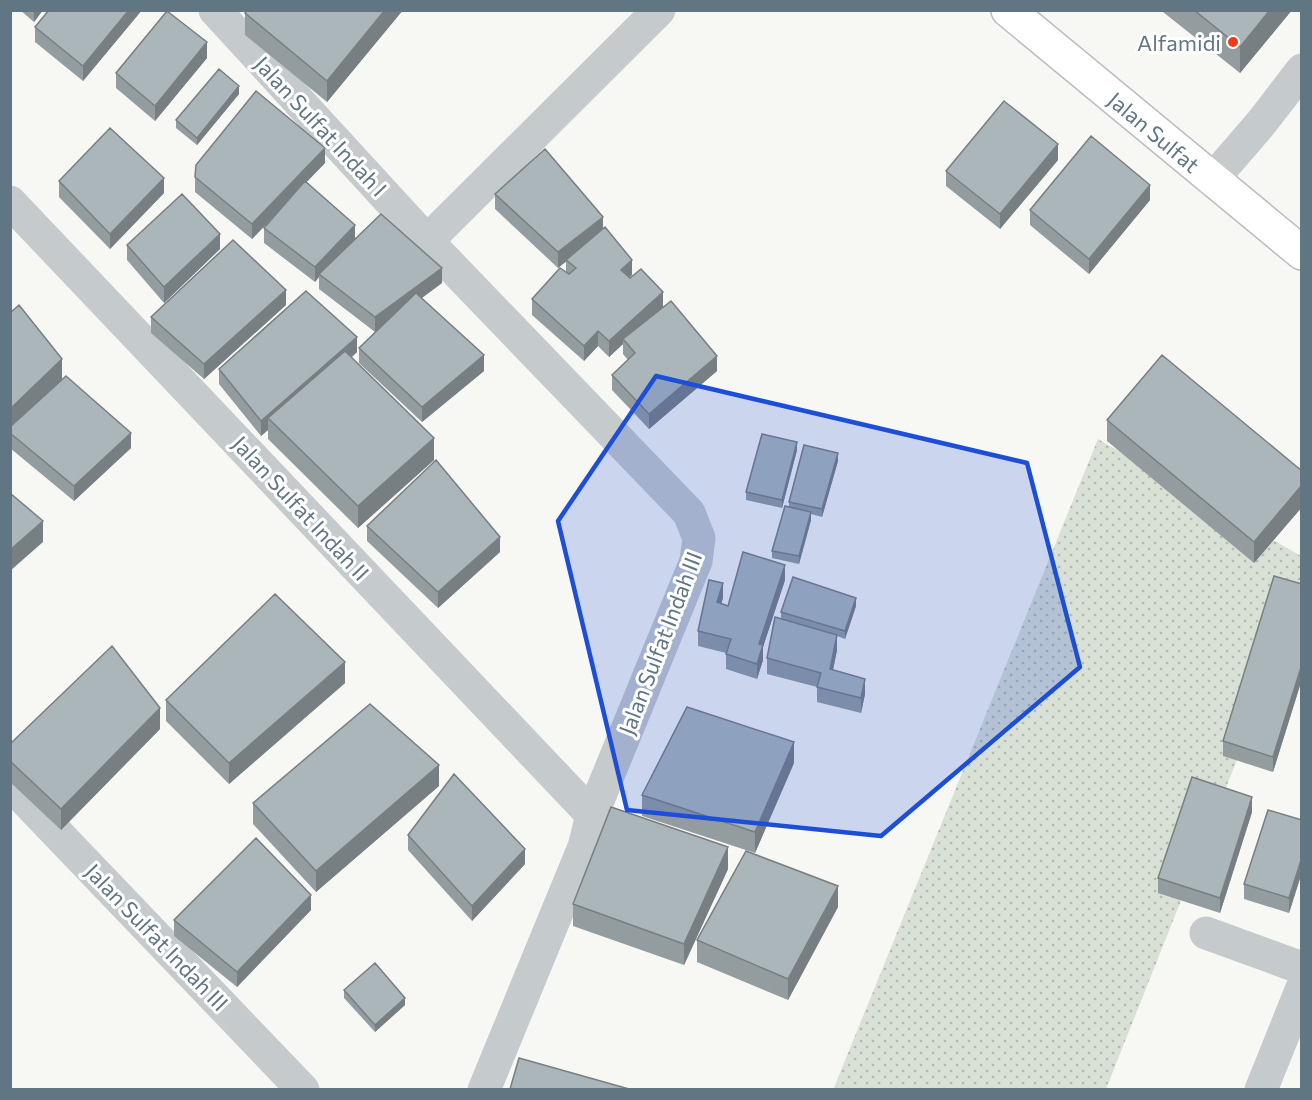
<svg xmlns="http://www.w3.org/2000/svg" width="1312" height="1100" font-family="Commissioner,sans-serif">
<style>
.grass{fill:url(#grass-dots)}
.lines{fill:none;stroke-linecap:round;stroke-linejoin:round}
.primary-casing{stroke:#b8bdc0;stroke-width:36}
.street{stroke:#c5cacd;stroke-width:33}
.primary{stroke:#fff;stroke-width:33}
.wall{fill:#939da0}
.shaded-wall{fill:#787f82}
.building{fill:#abb6ba;stroke:#787f82;stroke-width:1.5}
.marked{fill:#1d4ed8;fill-opacity:0.2;stroke:#1d4ed8;stroke-width:4.5;stroke-linejoin:round}
.poi-dot{fill:#f23a19;stroke:#fff;stroke-width:2}
.labels{text-anchor:middle;dominant-baseline:central;stroke-width:6;stroke-linejoin:round;paint-order:stroke}
.poi-label{font-size:22px;fill:#607682;stroke:#fff;text-anchor:end}
.street-label{font-size:22px;fill:#607682;stroke:#fff}
</style>
<defs>
<pattern id="grass-dots" width="8" height="8" patternUnits="userSpaceOnUse" patternTransform="scale(1.5)"><rect width="8" height="8" fill="#d9e0d5"/><path d="M2 2h.1M6 6h.1" fill="none" stroke="#b3bab2" stroke-width="1.8" stroke-linecap="round"/></pattern>
</defs>
<rect width="100%" height="100%" fill="#f7f7f4"/>
<path class="grass" d="M1098 439 1301 556V599L1106 1089 833 1090Z"/>
<g class="lines">
<defs>
<path id="primary" d="M1008 10 1302 253"/>
</defs>
<use href="#primary" class="primary-casing"/>
<path class="street" d="M215 10 427 241 689 513 699 538 696 561 592 815 584 847 484 1090
M1212 180 1262 122 1302 70
M10 202 592 815
M427 241 659 10
M10 784 303 1090
M1206 933 1302 968
M1261 1090 1302 988"/>
<use href="#primary" class="primary"/>
</g>
<path class="wall" d="M20 10H43L34 22Z
M49 10H142L83 81 35 42V27Z
M247 10H403L327 102 245 35V13Z
M1163 10H1292L1240 73 1163 12Z
M207 58 155 121 116 88V73Z
M239 94 197 145 176 128V120Z
M1058 160 1000 229 946 186V171Z
M325 163 306 182 355 239 442 283 422 298 484 371 422 422 359 363V348L375 332 319 289V277L315 282 264 243V228L274 216 252 239 195 192V177Z
M59 181 164 193 110 249 59 197Z
M495 194 603 229 632 275 629 277 663 307 717 371 649 429 612 390V375L628 360 623 354V344L609 357 598 346 584 361 532 315V299L566 272V261L558 268 495 209Z
M1150 200 1089 274 1030 225V210Z
M127 245 220 249 164 303 127 260Z
M286 305 204 379 151 333V317Z
M10 313 62 380 131 448 74 501 10 448Z
M357 352 351 358 434 460 358 528 268 439V430L261 436 219 384V369Z
M1107 420 1302 471V507L1254 563 1107 441Z
M797 450 782 508 746 500V492Z
M838 461 822 517 811 514V520L799 564 772 558V551L789 507V502Z
M367 526 500 552 438 608 367 541Z
M785 580 763 647V660L757 679 726 669V653L698 646V631L723 598 721 604 728 606Z
M1302 584V679L1273 772 1223 756V741Z
M856 606 845 639 837 636V650L833 670 865 694 861 713 817 702V687L767 674V658L781 619V612Z
M345 683 229 784 166 721V700Z
M160 729 61 830 10 782V744Z
M794 763 755 853 642 816V795Z
M439 786 316 892 253 824V803Z
M1252 812 1220 913 1158 893V878Z
M1302 820V872L1289 913 1244 899V884Z
M408 835 525 864 472 921 408 850Z
M728 869 684 965 573 926V904Z
M838 907 788 1000 697 962V940Z
M311 910 237 987 174 936V920Z
M344 990 405 1005 375 1032 344 998Z"/>
<path class="shaded-wall" d="M34 10H43L34 22Z
M129 10H142L83 81V66Z
M385 10H403L327 102V81Z
M1270 10H1292L1240 73V47Z
M207 42V58L155 121V106Z
M239 86V94L197 145V138Z
M1058 144V160L1000 229V214Z
M325 148V163L252 239V224Z
M164 178V193L110 249V234Z
M1150 185V200L1089 274V259Z
M603 217V232L558 268V252Z
M355 225V240L319 274V277L315 282V267Z
M220 234V249L164 303V287Z
M632 260V275L621 285V270Z
M442 268V283L375 332V317Z
M286 290V305L204 379V364Z
M663 292V307L623 339V344L609 357V341Z
M598 331V346L584 361V346Z
M357 337V352L275 424 268 418V430L261 436V421Z
M484 355V371L422 422V407Z
M717 356V371L649 429V414Z
M62 359V380L10 430V409Z
M131 433V448L74 501V486Z
M434 438V460L358 528V506Z
M797 442V450L782 508V500Z
M838 453V461L822 517V509Z
M1302 485V507L1254 563V542Z
M811 512V520L799 564V556Z
M43 521V542L10 571V550Z
M500 537V552L438 608V592Z
M785 565V580L763 647V660L757 679V664L759 644Z
M723 583V598L717 617V602Z
M856 598V606L845 639V631Z
M837 635V650L830 684V669Z
M345 662V683L229 784V763Z
M1302 664V679L1273 772V757Z
M865 679V694L861 713V698Z
M160 708V729L61 830V809Z
M794 742V763L755 853V832Z
M439 765V786L316 892V871Z
M1252 797V812L1220 913V898Z
M728 847V869L684 965V944Z
M525 849V864L472 921V906Z
M1302 857V872L1289 913V898Z
M838 886V907L788 1000V979Z
M311 895V910L237 987V972Z
M405 998V1005L375 1032V1025Z"/>
<path class="building" d="M49 10H129L83 66 35 27Z
M247 10H385L327 81 245 13Z
M1194 10H1270L1240 47Z
M167 11 207 42 155 106 116 73Z
M219 69 239 86 197 138 176 120Z
M256 91 325 148 252 224 195 177 196 165Z
M1004 101 1058 144 1000 214 946 171Z
M110 128 164 178 110 234 59 181Z
M1091 136 1150 185 1089 259 1030 210Z
M545 149 603 217 558 252 495 194Z
M305 181 355 225 315 267 264 228Z
M182 194 220 234 164 287 127 245Z
M381 214 442 268 375 317 319 274Z
M605 227 632 260 621 270 630 278 641 269 663 292 609 341 598 331 584 346 532 299 560 268 569 274 576 268 566 260Z
M233 240 286 290 204 364 151 317Z
M306 291 357 337 261 421 219 369Z
M416 293 484 355 422 407 359 348Z
M671 301 717 356 649 414 612 375 635 353 623 339Z
M19 305 62 359 10 409V313Z
M345 351 434 438 358 506 268 418Z
M1162 355 1302 471V485L1254 542 1107 420Z
M66 376 131 433 74 486 10 433V427Z
M762 434 797 442 782 500 746 492Z
M804 445 838 453 822 509 789 502Z
M436 460 500 537 438 592 367 526Z
M10 493 43 521 10 550Z
M785 506 811 512 799 556 772 551Z
M743 552 785 565 759 644 763 645 757 664 726 654 731 639 698 631 709 580 723 583 717 602 728 606Z
M1274 576 1302 584V664L1273 757 1223 741Z
M793 577 856 598 845 631 781 612Z
M275 594 345 662 229 763 166 700Z
M775 617 837 635 830 669 865 679 861 698 817 687 821 673 767 658Z
M112 646 160 708 61 809 10 761V744Z
M370 704 439 765 316 871 253 803Z
M687 707 794 742 755 832 642 795Z
M454 774 525 849 472 906 408 835Z
M1192 777 1252 797 1220 898 1158 878Z
M611 807 728 847 684 944 573 904Z
M1268 810 1302 820V857L1289 898 1244 884Z
M256 838 311 895 237 972 174 920Z
M746 851 838 886 788 979 697 940Z
M375 963 405 998 375 1025 344 990Z
M519 1058 629 1089H510Z"/>
<path class="marked" d="M656 376 1027 463 1080 667 881 836 627 810 558 521Z"/>
<circle class="poi-dot" cx="1233" cy="42" r="6"/>
<g class="labels">
<g class="poi-label">
<text x="1221" y="42">Alfamidi</text>
</g>
<g class="street-label">
<text transform="translate(321 126) rotate(47)">Jalan Sulfat Indah I</text>
<text transform="translate(1154 132) rotate(40)">Jalan Sulfat</text>
<text transform="translate(301 508) rotate(47)">Jalan Sulfat Indah II</text>
<text transform="translate(660 643) rotate(-69)">Jalan Sulfat Indah III</text>
<text transform="translate(157 937) rotate(46)">Jalan Sulfat Indah III</text>
</g>
</g>
<rect width="1312" height="1100" fill="none" stroke="#607682" stroke-width="24"/>
</svg>
